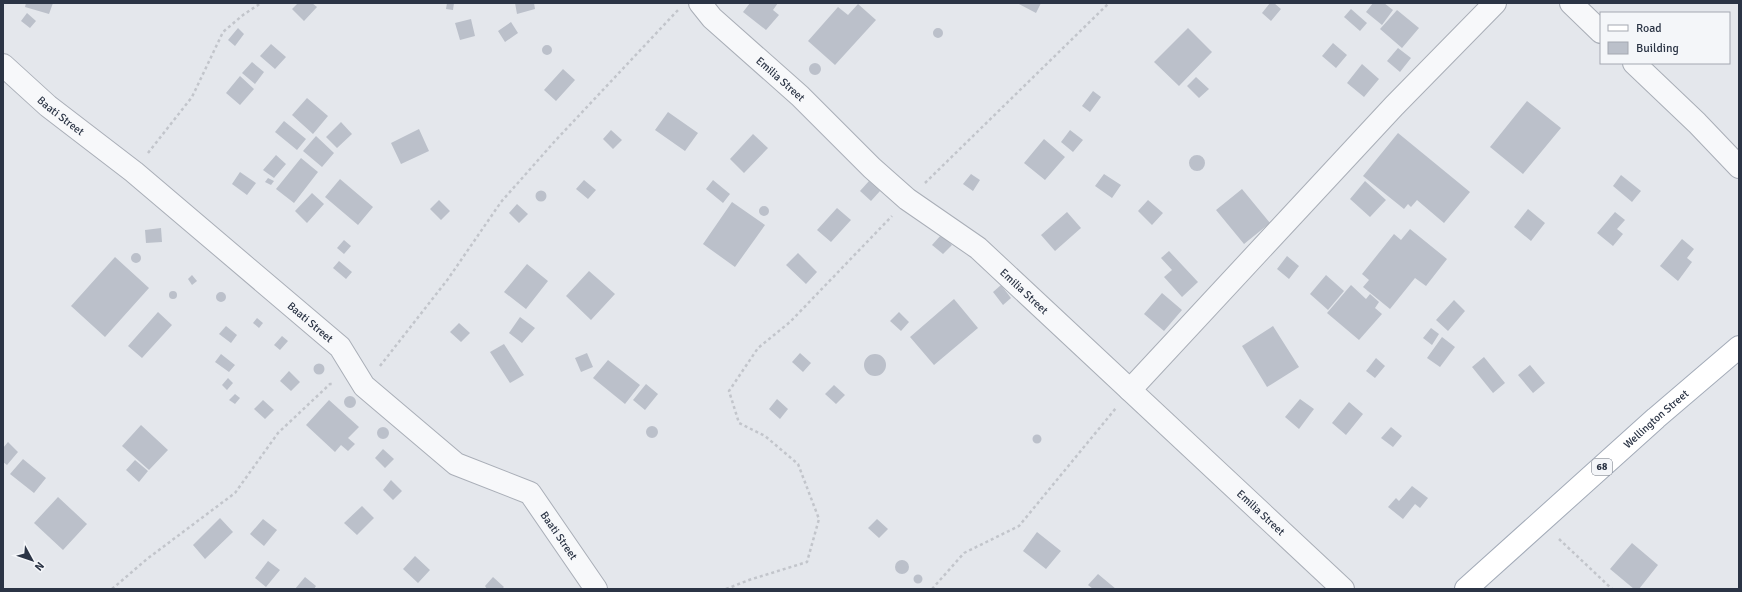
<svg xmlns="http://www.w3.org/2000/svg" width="1742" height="592" font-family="Signika,sans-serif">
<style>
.building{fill:#bbc0ca}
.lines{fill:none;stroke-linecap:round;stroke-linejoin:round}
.minor-casing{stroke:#a9aeb7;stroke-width:24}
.primary-casing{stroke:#a3abb8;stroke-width:24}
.path{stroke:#c2c5cb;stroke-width:2.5;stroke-dasharray:3 3;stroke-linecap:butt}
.minor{stroke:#f7f8fa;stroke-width:22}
.primary{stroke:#fff;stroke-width:22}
.labels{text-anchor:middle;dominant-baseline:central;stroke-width:4;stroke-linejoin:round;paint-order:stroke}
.shield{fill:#f4f6f9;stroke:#676e7b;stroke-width:1}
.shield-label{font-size:10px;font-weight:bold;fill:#2b3445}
.street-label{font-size:11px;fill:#2b3445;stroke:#f4f6f9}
</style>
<rect width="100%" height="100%" fill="#e4e7ec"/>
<path class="building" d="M26 3H53L49 14 25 7Z
M298 3H312L317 7 304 21 292 9Z
M447 3H454L453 10 446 9Z
M515 3H534L535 9 517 14Z
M750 3H778L773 10 779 15 766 30 743 12Z
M1017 3H1041L1036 13Z
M1270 3H1274L1281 9 1271 21 1262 13Z
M1373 3H1384L1393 10 1382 25 1366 12Z
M858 4 876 20 835 65 808 41 838 7 848 15Z
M1351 9 1367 23 1360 31 1344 17Z
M1397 10 1419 28 1402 48 1380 29Z
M27 13 36 21 30 28 21 21Z
M471 19 475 36 460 40 455 23Z
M511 22 518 33 505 42 498 31Z
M238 28 244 34 235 46 228 40Z
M1188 28 1212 52 1179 86 1154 62Z
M933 33a5 5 0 1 1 10 0a5 5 0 1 1-10 0Z
M1333 43 1347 55 1336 68 1322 56Z
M271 44 286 57 275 69 260 56Z
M542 50a5 5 0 1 1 10 0a5 5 0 1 1-10 0Z
M1398 48 1411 58 1400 72 1387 61Z
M252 62 264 72 255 84 242 73Z
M809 69a6 6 0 1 1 12 0a6 6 0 1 1-12 0Z
M1362 64 1379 79 1364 97 1347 83Z
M563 69 575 80 556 101 544 90Z
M240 76 254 89 240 105 226 93Z
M1196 77 1209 89 1199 98 1187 86Z
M1093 91 1101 97 1090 112 1082 106Z
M307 98 328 116 313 134 292 115Z
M1527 101 1561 128 1523 174 1490 147Z
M668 112 698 133 685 151 655 130Z
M284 121 306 139 297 150 275 132Z
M341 122 352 134 337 148 326 137Z
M419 129 429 151 401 164 391 143Z
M611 130 622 140 613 149 603 139Z
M1070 130 1083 140 1073 152 1061 142Z
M1398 133 1470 192 1444 223 1417 200 1411 207 1408 204 1404 209 1363 176Z
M753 134 768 148 744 173 730 159Z
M316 136 334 153 322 167 303 151Z
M1044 139 1065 157 1045 180 1024 163Z
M1189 163a8 8 0 1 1 16 0a8 8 0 1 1-16 0Z
M276 155 286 164 274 178 263 170Z
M301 158 318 172 294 203 276 189Z
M240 172 256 183 247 195 232 184Z
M971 174 980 180 973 191 963 184Z
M1104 174 1121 185 1112 198 1095 186Z
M1621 175 1641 191 1632 202 1613 186Z
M268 178 274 181 271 185 265 182Z
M340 179 373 207 358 225 325 197Z
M584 180 596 190 588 199 576 189Z
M713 180 730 194 723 203 706 189Z
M869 181 880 191 871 201 860 191Z
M1365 181 1386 200 1370 217 1350 199Z
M1242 189 1270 223 1244 244 1216 210Z
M535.5 196a5.5 5.5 0 1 1 11 0a5.5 5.5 0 1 1-11 0Z
M312 193 324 204 307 223 295 211Z
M439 200 450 211 441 220 430 209Z
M1148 200 1163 213 1152 225 1138 211Z
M732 202 765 225 735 267 703 244Z
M517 204 528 214 519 223 509 213Z
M759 211a5 5 0 1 1 10 0a5 5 0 1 1-10 0Z
M837 208 851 220 831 242 817 230Z
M1528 209 1545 223 1531 241 1514 227Z
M1067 212 1081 228 1055 251 1041 235Z
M1615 212 1625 220 1617 229 1623 234 1613 246 1597 233Z
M161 228 162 242 146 243 145 230Z
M1410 229 1447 259 1426 286 1415 278 1390 309 1363 287 1369 280 1362 274 1394 234 1401 240Z
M941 235 952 245 943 254 932 245Z
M1682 239 1694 249 1687 258 1692 262 1678 281 1660 266Z
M344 240 351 246 344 254 337 248Z
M1169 251 1198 282 1182 297 1164 277 1172 270 1161 258Z
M798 253 817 272 806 284 786 265Z
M131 258a5 5 0 1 1 10 0a5 5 0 1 1-10 0Z
M1287 256 1299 266 1289 279 1277 269Z
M115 257 149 288 105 337 71 306Z
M339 261 352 272 346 279 333 268Z
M527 264 548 281 526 309 504 292Z
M589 271 615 294 591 320 566 296Z
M192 275 197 281 192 285 188 279Z
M1326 275 1344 291 1328 310 1310 294Z
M1001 285 1011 298 1003 305 993 292Z
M1351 285 1366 299 1370 294 1379 302 1375 308 1382 314 1359 340 1327 313Z
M169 295a4 4 0 1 1 8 0a4 4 0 1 1-8 0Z
M216 297a5 5 0 1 1 10 0a5 5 0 1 1-10 0Z
M1162 293 1182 310 1164 331 1144 314Z
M954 299 978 328 934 365 910 337Z
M1454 300 1465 311 1448 331 1436 320Z
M158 312 172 325 142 358 128 346Z
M899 312 909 322 901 331 890 321Z
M520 317 535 328 522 343 509 333Z
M257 318 263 323 259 328 253 323Z
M459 323 470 333 461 342 450 332Z
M226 326 237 335 231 343 219 334Z
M1273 326 1299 367 1267 387 1242 346Z
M1431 328 1439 334 1432 345 1423 338Z
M282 336 288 341 280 350 274 345Z
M1442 337 1455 347 1440 367 1427 358Z
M504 344 524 375 510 383 490 352Z
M587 353 593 367 581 372 575 358Z
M800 353 811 363 803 372 792 362Z
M221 354 235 365 229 372 215 362Z
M864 365a11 11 0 1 1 22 0a11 11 0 1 1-22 0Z
M1484 357 1505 383 1493 393 1472 367Z
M1376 358 1385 366 1375 378 1366 371Z
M608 360 640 385 625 404 593 378Z
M313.5 369a5.5 5.5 0 1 1 11 0a5.5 5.5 0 1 1-11 0Z
M1530 365 1545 383 1533 393 1518 375Z
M289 371 300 382 291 391 280 381Z
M228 378 233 383 227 390 222 385Z
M646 384 658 394 645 410 633 400Z
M834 385 845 395 836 404 825 394Z
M235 394 240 398 235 404 229 400Z
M344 402a6 6 0 1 1 12 0a6 6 0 1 1-12 0Z
M777 399 788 409 780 419 769 409Z
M1300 399 1314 409 1299 429 1285 417Z
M263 400 274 410 265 419 254 409Z
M329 400 359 427 348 438 355 444 348 451 341 445 335 452 306 425Z
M1349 402 1363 414 1346 435 1332 423Z
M141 425 168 450 149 470 122 446Z
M646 432a6 6 0 1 1 12 0a6 6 0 1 1-12 0Z
M377 433a6 6 0 1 1 12 0a6 6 0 1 1-12 0Z
M1391 427 1402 436 1393 447 1381 438Z
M1032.5 439a4.5 4.5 0 1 1 9 0a4.5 4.5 0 1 1-9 0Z
M8 442 18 452 7 465 3 462V448Z
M383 449 394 459 385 468 375 458Z
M23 459 46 478 34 493 10 474Z
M135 460 148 471 139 482 126 470Z
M391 480 402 491 393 500 383 490Z
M1412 486 1428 498 1420 508 1415 504 1403 519 1388 507 1396 498 1399 501Z
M58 497 87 524 63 550 34 523Z
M362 506 374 518 357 535 344 523Z
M220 518 233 532 205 559 193 545Z
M263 519 277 530 264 546 250 534Z
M877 519 888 529 879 538 868 528Z
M1037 532 1061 551 1046 569 1023 551Z
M1632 543 1658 565 1639 589H1634L1610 569Z
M415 556 430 570 418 583 403 569Z
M895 567a7 7 0 1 1 14 0a7 7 0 1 1-14 0Z
M268 561 280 570 266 587 255 578Z
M1098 574 1116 589H1093L1088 585Z
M913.5 579a4.5 4.5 0 1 1 9 0a4.5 4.5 0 1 1-9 0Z
M305 577 316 586 314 589H295Z
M493 577 504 587 502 589H487L485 586Z"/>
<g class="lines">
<defs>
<g id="minor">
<path id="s1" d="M700 3 712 18 800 96 872 168 907 199 978 248 1343 589"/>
<path d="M1571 3 1601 32"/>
<path d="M1634 63 1697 123 1739 167"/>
<path id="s2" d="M3 65 48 106 134 172 340 347 364 386 456 464 530 493 596 589"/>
<path d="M1130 390 1394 106 1495 3"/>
</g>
<g id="primary">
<path id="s3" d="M1466 589 1656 418 1739 347"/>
</g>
</defs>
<use href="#minor" class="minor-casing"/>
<use href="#primary" class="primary-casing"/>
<path class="path" d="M148 153 192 97 223 32 243 15 261 3
M925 183 1109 3
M380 366 448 279 501 202 555 141 678 10
M1559 539 1612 589
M112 589 147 559 235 493 278 433 330 384H334
M726 589 749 580 807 562 819 519 798 464 765 436 739 423 729 391 758 348 790 322 892 216
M932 589 964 553 1019 526 1116 408"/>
<use href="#minor" class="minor"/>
<use href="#primary" class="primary"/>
</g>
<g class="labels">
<rect class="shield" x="1592" y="459" width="20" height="16" rx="3"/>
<g class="shield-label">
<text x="1602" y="467">68</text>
</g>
<g class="street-label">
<text stroke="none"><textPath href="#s1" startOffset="111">Emilia Street</textPath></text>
<text stroke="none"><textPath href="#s2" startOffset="77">Baati Street</textPath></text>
<text stroke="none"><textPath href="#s1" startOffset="435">Emilia Street</textPath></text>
<text stroke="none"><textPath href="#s2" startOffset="401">Baati Street</textPath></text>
<text stroke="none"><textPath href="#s3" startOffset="255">Wellington Street</textPath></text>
<text stroke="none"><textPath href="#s1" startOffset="759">Emilia Street</textPath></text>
<text stroke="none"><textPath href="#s2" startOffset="737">Baati Street</textPath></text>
</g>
</g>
<rect width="1742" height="592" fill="none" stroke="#2b3445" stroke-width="8"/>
<rect x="1600" y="12" width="130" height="52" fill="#f4f6f9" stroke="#a4a8b1"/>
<rect x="1608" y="25" width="20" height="6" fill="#ffffff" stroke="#a4a8b1"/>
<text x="1636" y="32" font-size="12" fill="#2b3445">Road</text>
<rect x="1608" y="42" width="20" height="12" fill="#bbc0ca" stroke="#a4a8b1"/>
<text x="1636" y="52" font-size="12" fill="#2b3445">Building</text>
<g transform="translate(32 560) rotate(130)" stroke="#f4f6f9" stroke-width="3" paint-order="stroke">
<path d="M0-3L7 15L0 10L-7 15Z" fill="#2b3445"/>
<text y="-6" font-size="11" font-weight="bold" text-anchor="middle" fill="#2b3445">N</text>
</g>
</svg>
